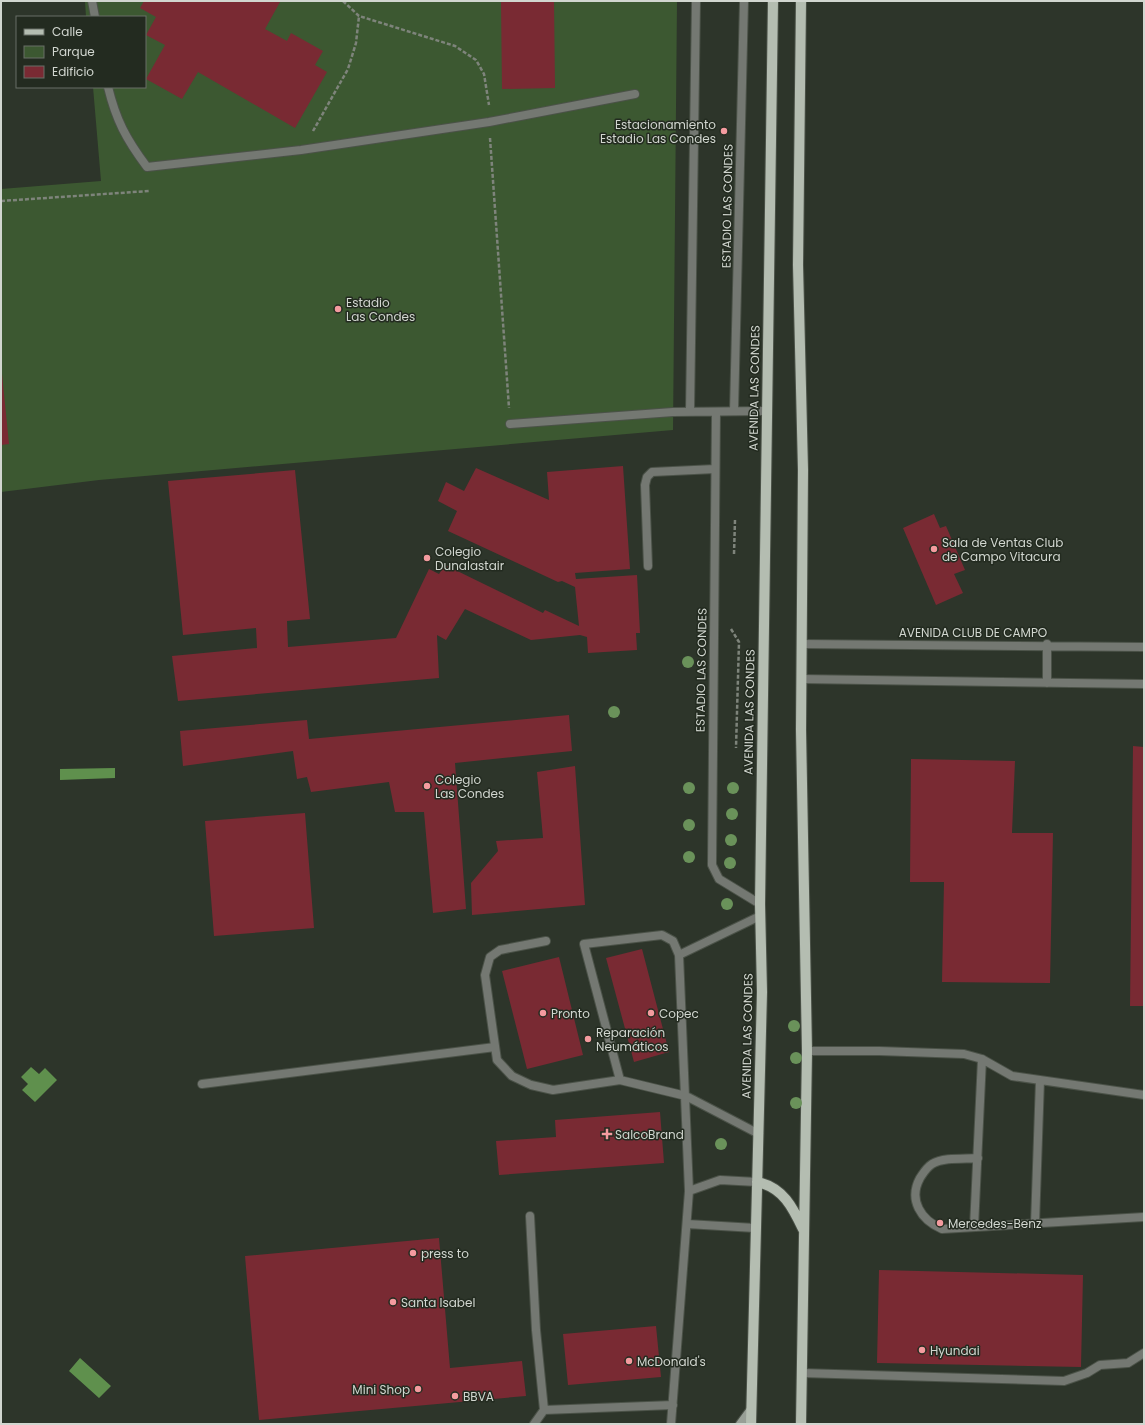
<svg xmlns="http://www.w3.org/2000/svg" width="1145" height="1425" font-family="Poppins,sans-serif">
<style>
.green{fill:#3c5831}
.water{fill:#5f904d}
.building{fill:#792a33}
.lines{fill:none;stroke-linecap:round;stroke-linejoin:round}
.lane-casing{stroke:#4b5248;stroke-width:10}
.street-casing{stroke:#4b5248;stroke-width:10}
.secondary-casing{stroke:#4b5248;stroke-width:10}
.primary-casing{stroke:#4b5248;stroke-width:12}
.path{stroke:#7e847b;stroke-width:2.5;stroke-dasharray:4 2;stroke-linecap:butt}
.lane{stroke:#747872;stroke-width:8}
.street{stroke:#747872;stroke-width:8}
.secondary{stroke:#989f96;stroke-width:8}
.primary{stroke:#b4bdb1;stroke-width:10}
.tree{fill:#6a925a}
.poi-dot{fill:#f49b9f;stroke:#232b20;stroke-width:1.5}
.labels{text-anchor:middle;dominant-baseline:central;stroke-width:3;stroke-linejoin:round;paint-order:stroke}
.poi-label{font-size:12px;fill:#d1d6cf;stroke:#232b20;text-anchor:start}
.street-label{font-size:12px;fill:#d1d6cf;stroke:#232b20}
</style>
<rect width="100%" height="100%" fill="#2d352a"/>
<path class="green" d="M85 1H677L673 430 99 480 1 492V189L101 181 93 87H145V17H86Z"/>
<path class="water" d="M115 768V778L60 780V769Z
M31 1067 39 1074 45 1068 57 1080 35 1102 22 1090 28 1084 21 1077Z
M80 1358 111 1386 99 1398 69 1371Z"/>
<path class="building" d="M144 1 280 2 265 29 287 41 291 33 323 51 315 65 327 72 295 128 198 72 182 99 146 79 165 45 146 35 156 17 140 8Z
M501 1H554L555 88 502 89Z
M1 364 9 444 1 445Z
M623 466 630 569 575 573 576 579 637 575 640 633H636L637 650 588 653 587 637 580 635 531 640 465 609 446 640 437 635 439 678 178 701 172 656 257 648 256 628 183 635 168 481 295 470 310 619 287 621 288 647 396 638 429 569 439 574 445 565 543 613 545 610 579 626 575 587 562 581 558 582 448 531 457 511 438 501 446 482 464 491 476 468 549 500 547 472Z
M934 514 940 528 946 526 965 570 954 574 963 593 936 605 903 528Z
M569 715 572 751 455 763 466 909 433 913 424 812H395L389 782 311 792 307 777 297 779 293 751 183 766 180 731 307 720 309 739Z
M1133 746 1144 747V1006H1130Z
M911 759 1015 761 1012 833H1053L1050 983 942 982 944 882H910Z
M575 766 585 905 472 915 471 883 498 851 496 841 543 838 537 772Z
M305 813 314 928 214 936 205 821Z
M642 949 669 1052 634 1062 606 958Z
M559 957 583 1055 527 1069 502 971Z
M660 1112 664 1163 499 1175 496 1141 556 1137 555 1120Z
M439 1238 450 1368 522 1361 526 1396 259 1420 245 1256Z
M879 1270 1083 1275 1081 1367 877 1363Z
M656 1326 661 1377 568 1385 563 1334Z"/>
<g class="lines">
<defs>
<path id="lane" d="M92 1 95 17
M108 87C116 120 126 139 147 167L301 150 489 122 635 94
M734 411 744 1
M690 412 696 1
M716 412 712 865 719 879 760 904
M510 424 673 412 767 411
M648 566 645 485 647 477 652 472 715 469
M546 941 500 950 490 957 485 975 497 1060 512 1076 531 1085 553 1090 620 1080
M679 955 760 916
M807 1051H879L964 1054 982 1059 1012 1076 1144 1095
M202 1084 495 1047
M978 1158C964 1159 944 1157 932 1164 926 1168 924 1172 920 1178 908 1200 921 1220 942 1229L1144 1217
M689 1191 720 1180 757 1182
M530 1216 536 1330 544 1410 673 1405
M687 1224 755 1228
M1035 1224 1040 1080
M974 1227 982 1059
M802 1373 1064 1381 1087 1373 1100 1365 1128 1363 1144 1353
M534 1424 544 1410
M671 1424 689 1191 679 955 673 941 662 935 584 944 620 1080 686 1096 759 1134"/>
<path id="street" d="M801 644 1144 647
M1047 644V683
M801 679 1144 684"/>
<path id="secondary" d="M740 1424 751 1409"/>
<path id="primary" d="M757 1182C783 1187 793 1208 803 1229
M751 1424 762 992 760 904 773 1
M801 1424 807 1051 801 730 803 470 798 265 801 1"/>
</defs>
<use href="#lane" class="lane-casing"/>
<use href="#street" class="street-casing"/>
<use href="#secondary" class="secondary-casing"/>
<use href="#primary" class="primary-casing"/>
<path class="path" d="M343 1 359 16 455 46 476 60 484 74 489 105
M313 131 348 69 356 43 359 16
M490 138 509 408
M1 201 149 191
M734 554 735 520
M731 629 739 642 736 748"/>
<use href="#lane" class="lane"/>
<use href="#street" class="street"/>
<use href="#secondary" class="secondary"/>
<use href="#primary" class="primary"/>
</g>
<g class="tree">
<circle cx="688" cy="662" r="6"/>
<circle cx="614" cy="712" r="6"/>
<circle cx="689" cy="788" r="6"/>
<circle cx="733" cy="788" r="6"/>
<circle cx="732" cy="814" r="6"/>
<circle cx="689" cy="825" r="6"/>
<circle cx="731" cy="840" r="6"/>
<circle cx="689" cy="857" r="6"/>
<circle cx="730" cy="863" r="6"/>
<circle cx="727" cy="904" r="6"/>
<circle cx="794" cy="1026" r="6"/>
<circle cx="796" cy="1058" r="6"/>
<circle cx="796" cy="1103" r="6"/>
<circle cx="721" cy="1144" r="6"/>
</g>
<g class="poi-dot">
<circle cx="724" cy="131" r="4"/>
<circle cx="338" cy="309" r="4"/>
<circle cx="934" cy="549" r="4"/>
<circle cx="427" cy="558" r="4"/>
<circle cx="427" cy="786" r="4"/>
<circle cx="543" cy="1013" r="4"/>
<circle cx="651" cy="1013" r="4"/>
<circle cx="588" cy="1039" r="4"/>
<path d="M605 1128h4v4h4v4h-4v4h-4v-4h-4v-4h4z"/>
<circle cx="940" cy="1223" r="4"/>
<circle cx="413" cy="1253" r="4"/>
<circle cx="393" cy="1302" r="4"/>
<circle cx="922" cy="1350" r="4"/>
<circle cx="629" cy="1361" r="4"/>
<circle cx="418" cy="1389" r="4"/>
<circle cx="455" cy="1396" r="4"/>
</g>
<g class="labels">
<g class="poi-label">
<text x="716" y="124" text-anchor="end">Estacionamiento<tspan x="716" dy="14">Estadio Las Condes</tspan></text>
<text x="346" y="302">Estadio<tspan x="346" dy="14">Las Condes</tspan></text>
<text x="942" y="542">Sala de Ventas Club<tspan x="942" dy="14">de Campo Vitacura</tspan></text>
<text x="435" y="551">Colegio<tspan x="435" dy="14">Dunalastair</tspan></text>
<text x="435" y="779">Colegio<tspan x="435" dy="14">Las Condes</tspan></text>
<text x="551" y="1013">Pronto</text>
<text x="659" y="1013">Copec</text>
<text x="596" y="1032">Reparación<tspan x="596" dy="14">Neumáticos</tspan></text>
<text x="615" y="1134">SalcoBrand</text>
<text x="948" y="1223">Mercedes-Benz</text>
<text x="421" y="1253">press to</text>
<text x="401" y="1302">Santa Isabel</text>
<text x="930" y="1350">Hyundai</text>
<text x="637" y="1361">McDonald's</text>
<text x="410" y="1389" text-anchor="end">Mini Shop</text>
<text x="463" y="1396">BBVA</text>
</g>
<g class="street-label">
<text transform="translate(727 206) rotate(-89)">ESTADIO LAS CONDES</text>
<text transform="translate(754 388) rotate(-89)">AVENIDA LAS CONDES</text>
<text x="973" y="632">AVENIDA CLUB DE CAMPO</text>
<text transform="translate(701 670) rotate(-89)">ESTADIO LAS CONDES</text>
<text transform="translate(749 712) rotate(-89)">AVENIDA LAS CONDES</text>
<text transform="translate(747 1036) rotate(-89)">AVENIDA LAS CONDES</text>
</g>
</g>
<rect width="1145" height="1425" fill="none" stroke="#d1d6cf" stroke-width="4"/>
<rect x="16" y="16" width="130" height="72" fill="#232b20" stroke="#696f66"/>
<rect x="24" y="29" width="20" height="6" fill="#b4bdb1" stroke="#696f66"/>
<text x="52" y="36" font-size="12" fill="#d1d6cf">Calle</text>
<rect x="24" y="46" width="20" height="12" fill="#3c5831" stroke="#696f66"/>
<text x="52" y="56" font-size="12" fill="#d1d6cf">Parque</text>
<rect x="24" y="66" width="20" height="12" fill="#792a33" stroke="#696f66"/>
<text x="52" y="76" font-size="12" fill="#d1d6cf">Edificio</text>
</svg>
